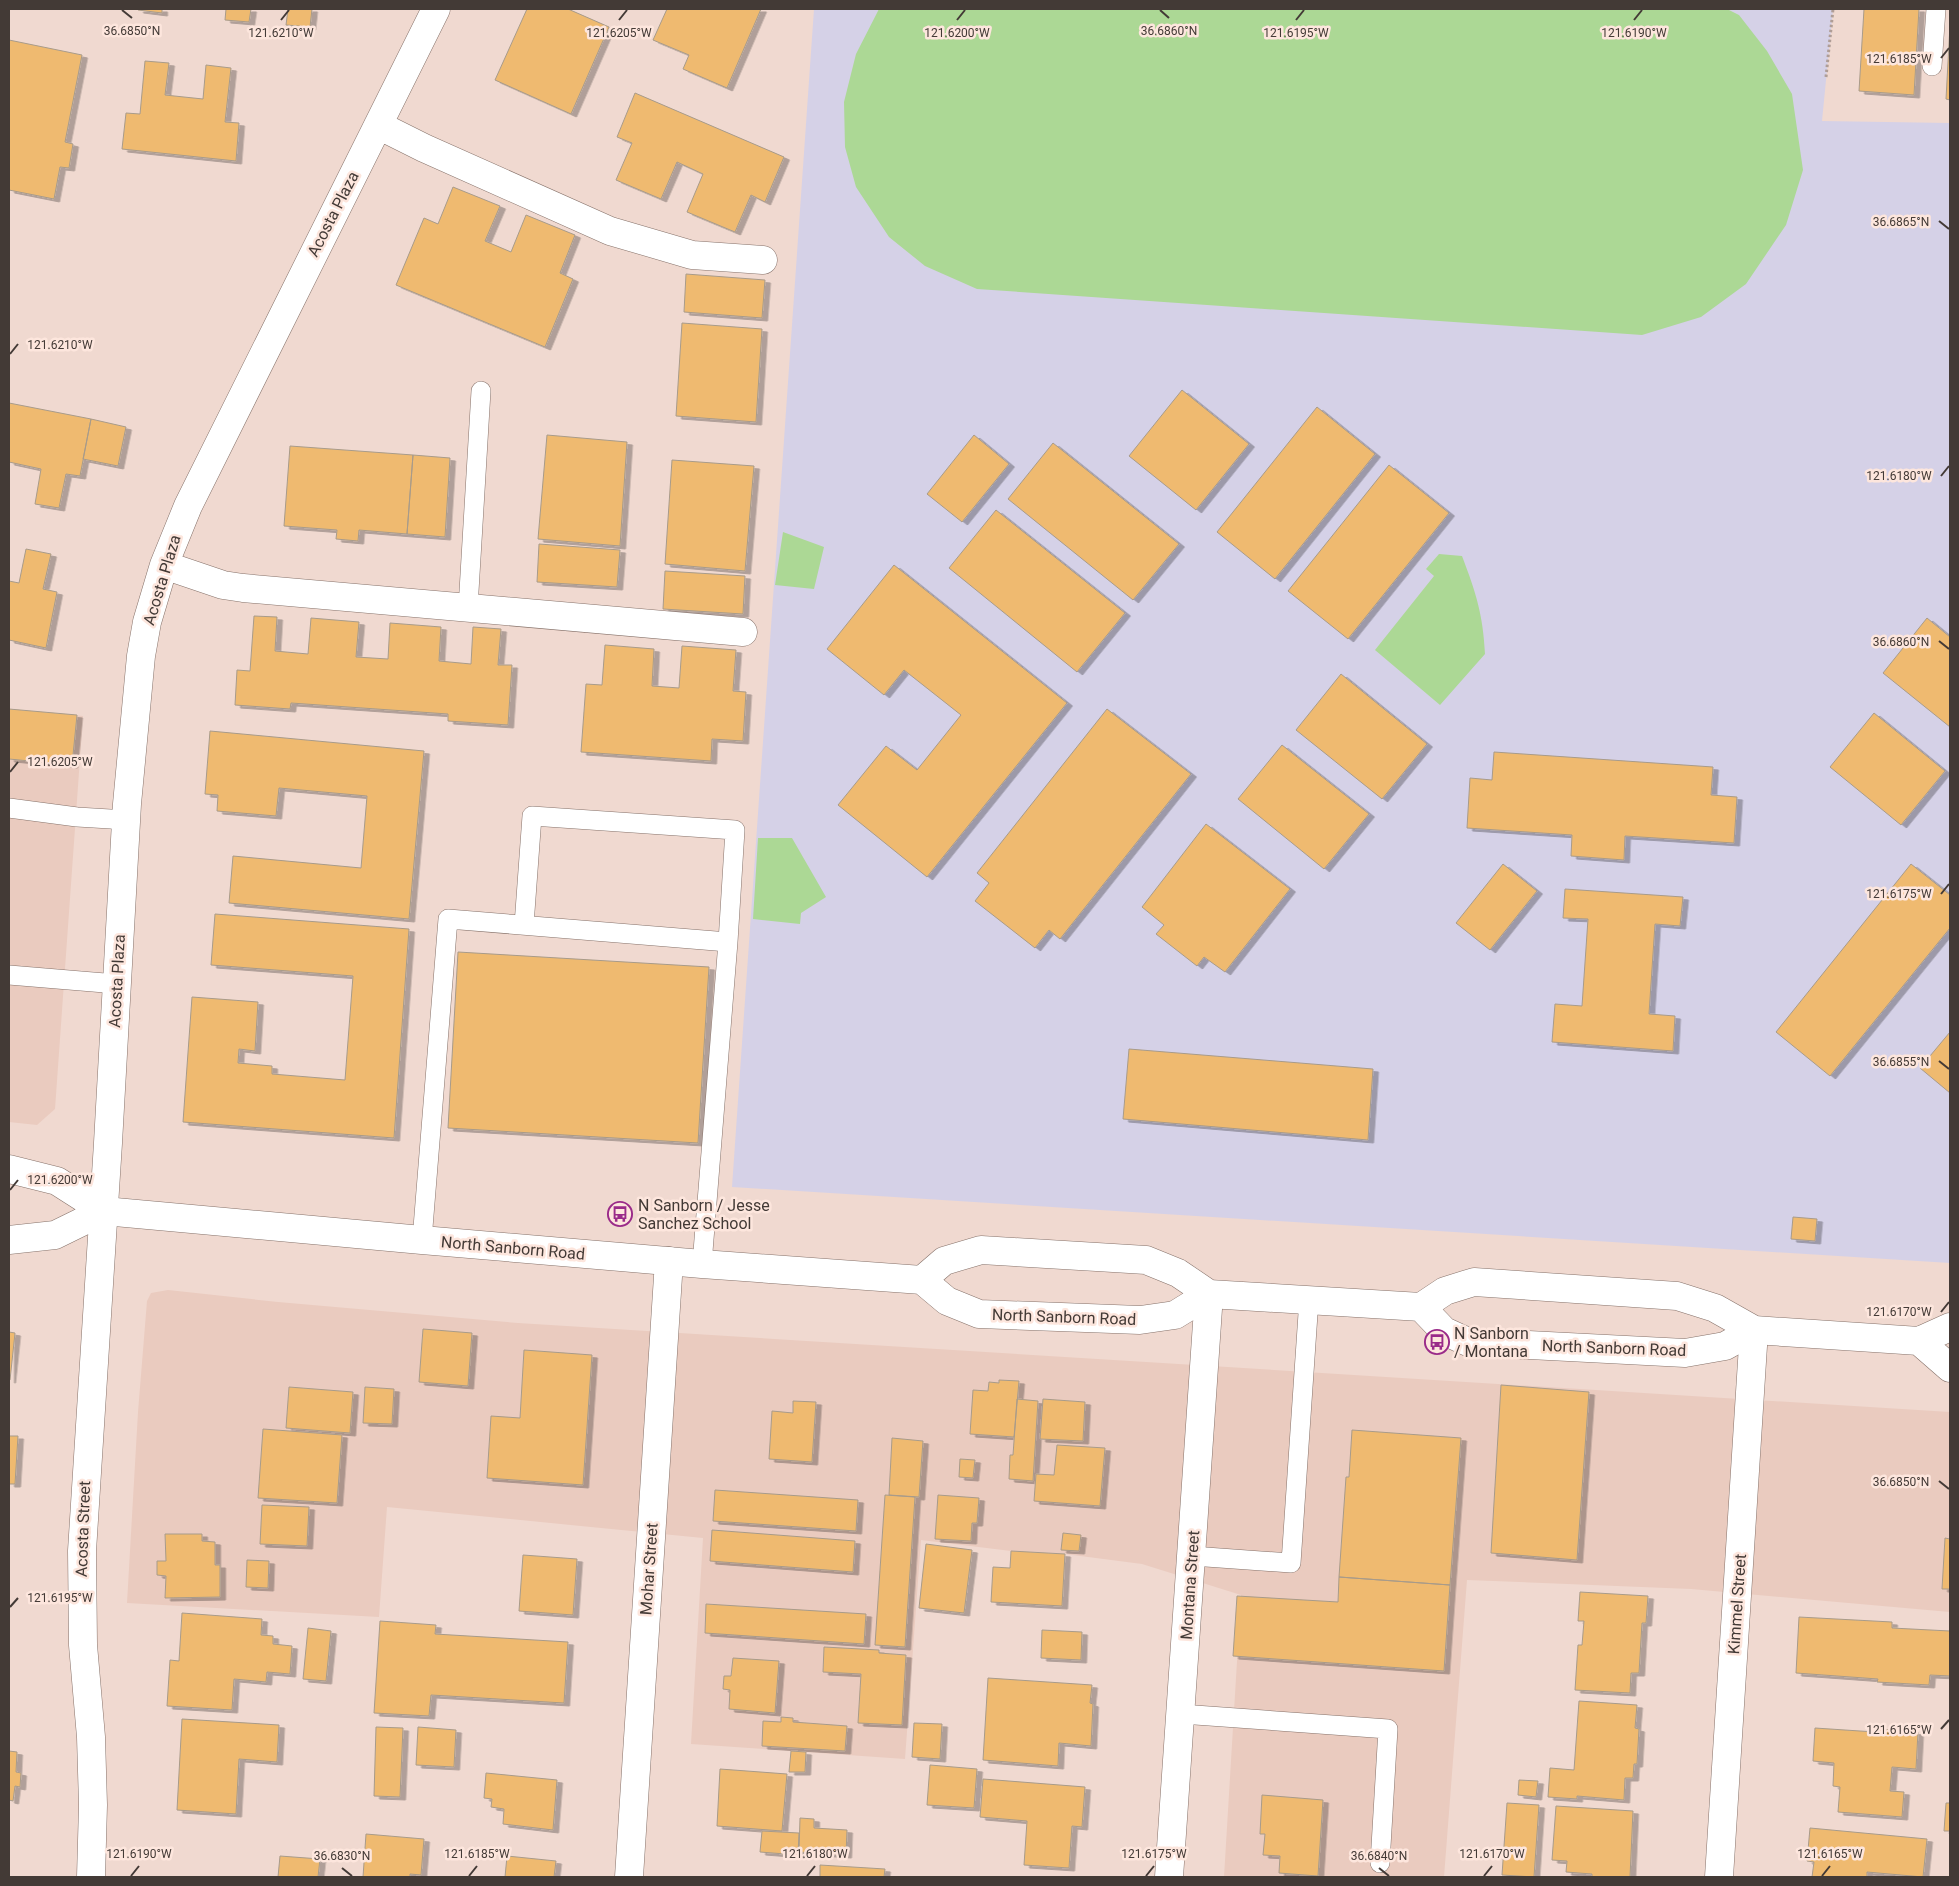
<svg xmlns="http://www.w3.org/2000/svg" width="1959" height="1886" font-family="Roboto,sans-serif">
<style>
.built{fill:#eacbbf}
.education{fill:#d5d1e7}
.green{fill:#acd895}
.building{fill:#efba70;stroke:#a89b8a;filter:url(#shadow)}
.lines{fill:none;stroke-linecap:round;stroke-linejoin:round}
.lane-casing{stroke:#86726a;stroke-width:20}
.street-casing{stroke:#86726a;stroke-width:29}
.secondary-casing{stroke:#86726a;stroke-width:29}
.path{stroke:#af9d96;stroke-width:3;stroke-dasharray:2.5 2.5;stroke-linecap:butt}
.lane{stroke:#fff;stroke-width:19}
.street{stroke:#fff;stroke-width:28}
.secondary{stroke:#fff;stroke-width:28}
.ticks{fill:none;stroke:#433a36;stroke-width:2}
.labels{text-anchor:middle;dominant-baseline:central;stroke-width:5;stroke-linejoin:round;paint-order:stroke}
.street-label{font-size:16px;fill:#433a36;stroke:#fde6dd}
.poi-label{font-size:16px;fill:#433a36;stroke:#fde6dd;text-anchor:start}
.ticks-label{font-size:12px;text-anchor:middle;fill:#433a36;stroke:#fde6dd;stroke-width:5;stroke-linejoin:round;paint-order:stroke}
</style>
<defs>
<filter id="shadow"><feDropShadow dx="5.5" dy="3" stdDeviation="0" flood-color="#0004"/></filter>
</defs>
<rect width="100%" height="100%" fill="#f0d9d0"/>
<path class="built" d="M9 710 83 716 55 1109 37 1125 9 1122Z
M168 1290 278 1302 518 1323 1950 1412V1612L1691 1589 1467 1580 1444 1877H1224L1241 1595 1142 1564 1065 1554 1011 1551 921 1540 905 1759 691 1744 703 1538 387 1507 379 1617 127 1603 138 1412 147 1301 151 1293Z"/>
<path class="education" d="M814 9H1833L1822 121 1950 123V1263L732 1187Z"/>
<path class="green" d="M879 9H1727L1739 15 1767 51 1792 94 1803 170 1786 225 1746 284 1701 317 1642 335 977 289 925 266 889 237 856 187 845 147 844 102 856 54Z
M783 532 824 547 814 589 775 585Z
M1439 554 1462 556C1476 593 1483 614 1485 654L1440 705 1375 650 1434 576 1426 569Z
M758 838H792L826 897 801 913 800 924 753 919Z"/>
<path class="building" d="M138 9H162V13L138 10Z
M226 9H251L249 22 225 20Z
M288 9H312L310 27 286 25Z
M527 9H568L609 27 571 114 495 80Z
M667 9H761L727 88 683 69 689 55 653 40Z
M1864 9H1919L1914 95 1859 91Z
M1950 25V100L1946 99Z
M9 40 82 55 65 142 73 144 69 168 60 167 54 199 9 190Z
M145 61 169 63 165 95 203 99 206 65 231 68 225 122 239 123 236 161 122 149 126 113 140 114Z
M635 93 784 157 765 202 751 195 735 232 687 212 703 174 677 162 661 199 616 180 632 143 617 137Z
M453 187 500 206 485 241 511 252 526 215 575 235 560 273 573 279 545 347 396 285 424 218 438 224Z
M686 274 765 280 762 318 684 312Z
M682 323 762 329 756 422 676 416Z
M1182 390 1249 444 1196 510 1129 456Z
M9 403 91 419 80 476 66 474 59 508 35 504 41 469 9 462Z
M1317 407 1375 454 1275 579 1217 532Z
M91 419 126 427 118 466 83 459Z
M547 435 627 442 620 546 538 539Z
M974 435 1009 464 962 522 927 494Z
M1053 443 1179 544 1133 600 1008 499Z
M290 446 413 455 407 534 359 530 358 541 336 539 337 530 284 526Z
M413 455 450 458 445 537 407 534Z
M672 460 754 466 745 571 665 564Z
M1389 465 1449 513 1348 639 1288 591Z
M996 510 1125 613 1077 672 949 568Z
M539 544 620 550 617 587 537 582Z
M26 549 51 554 43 589 57 592 46 648 9 640V581L19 583Z
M894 565 1067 703 927 877 838 805 886 746 917 770 961 715 904 670 884 695 827 649Z
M665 571 745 576 743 614 663 609Z
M254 616 277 617 275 651 308 654 311 618 359 622 356 657 388 659 390 623 441 627 439 661 471 664 473 627 501 629 498 665H512L508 725 448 721V714L291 703 290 709 235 705 237 670 250 671Z
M1927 618 1950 637V727L1883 673Z
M605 645 654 649 652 686 679 688 682 646 736 650 733 691 746 692 743 741 712 739 711 761 581 752 586 684 602 685Z
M1341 674 1427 744 1382 799 1296 730Z
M9 709 77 715 72 765 9 759Z
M1107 709 1191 774 1060 939 1049 930 1035 948 975 901 989 883 977 873Z
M1874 713 1945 771 1901 825 1830 767Z
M210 731 424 751 409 919 229 903 233 856 361 868 367 796 279 788 276 816 217 811 218 795 205 794Z
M1282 745 1369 814 1324 869 1238 799Z
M1494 752 1713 767 1711 795 1737 797 1734 843 1625 836 1624 860 1571 856 1572 835 1467 828 1470 778 1492 780Z
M1206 824 1290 889 1225 972 1204 957 1197 966 1156 934 1164 925 1142 907Z
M1503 864 1537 891 1490 950 1456 923Z
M1911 864 1950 895V928L1830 1076 1776 1032Z
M1565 889 1683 897 1680 926 1655 924 1649 1014 1675 1016 1673 1051 1552 1042 1555 1004 1582 1006 1588 919 1563 918Z
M215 914 409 929 394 1138 183 1122 192 997 258 1002 255 1051 239 1049 238 1063 272 1066V1074L345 1080 353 976 211 965Z
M458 952 709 967 698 1143 448 1128Z
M1950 1032V1093L1920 1068Z
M1129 1049 1373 1069 1368 1140 1123 1119Z
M1793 1217 1817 1219 1815 1241 1791 1239Z
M423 1329 472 1333 468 1386 419 1382Z
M9 1332 15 1333 10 1380H9Z
M524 1350 592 1355 583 1485 487 1478 491 1416 520 1418Z
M999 1380 1019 1381 1014 1437 970 1434 973 1390 988 1391 989 1382 999 1383Z
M1501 1385 1589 1392 1577 1560 1491 1553Z
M289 1387 353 1392 350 1433 286 1428Z
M365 1387 394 1389 392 1424 363 1423Z
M1017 1399 1038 1401 1033 1481 1009 1479 1010 1455H1013Z
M1043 1399 1085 1402 1083 1441 1040 1439Z
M793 1401 816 1402 812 1462 769 1459 772 1411 793 1413Z
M263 1429 342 1435 337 1503 258 1498Z
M1352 1430 1461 1438 1450 1585 1339 1577 1346 1477H1349Z
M9 1436H18L15 1484H9Z
M892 1438 923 1441 919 1497 889 1495Z
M1057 1445 1105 1448 1100 1506 1034 1501 1036 1474 1054 1475Z
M960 1459 975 1460 973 1478 959 1477Z
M715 1490 858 1500 856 1531 713 1521Z
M885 1495 915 1497 905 1647 875 1645Z
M938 1495 979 1498 977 1523H972L971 1541 935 1539Z
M262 1505 309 1507 307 1546 260 1544Z
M712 1530 855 1541 853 1572 710 1561Z
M1063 1533 1081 1535 1079 1551 1061 1550Z
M165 1534H202V1541L215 1542V1565H220V1597L165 1598 166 1576 157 1575V1561H166Z
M1945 1538 1950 1539V1589H1942Z
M926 1544 972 1550 964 1613 919 1608Z
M1011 1551 1065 1554 1062 1606 991 1602 993 1567 1010 1568Z
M523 1555 577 1559 573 1615 519 1611Z
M247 1560 269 1561 268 1588 246 1587Z
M1339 1577 1450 1585 1444 1671 1233 1656 1237 1596 1338 1602Z
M1580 1592 1648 1596 1646 1623H1642L1639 1673H1631L1630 1693 1575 1690 1578 1645H1582L1584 1621H1578Z
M706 1604 866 1614 864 1644 705 1633Z
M182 1613 262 1619 261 1635 273 1636V1644L292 1646 290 1674 267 1672 266 1682 234 1679 232 1710 167 1706 170 1660 179 1661Z
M1799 1617 1892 1622V1628L1950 1631V1676L1930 1675 1929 1685 1877 1682 1878 1679 1796 1673Z
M380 1621 436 1625 435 1634 568 1642 564 1703 431 1695 429 1716 374 1713Z
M308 1628 331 1631 326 1681 303 1679Z
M1042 1630 1082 1632 1081 1660 1041 1658Z
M824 1647 879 1650V1653L906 1655 902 1725 858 1723 861 1674 823 1672Z
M733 1658 779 1661 775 1713 729 1709 730 1690 723 1689 724 1676H731Z
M988 1678 1092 1685 1090 1703 1093 1704 1091 1746 1059 1743 1058 1766 983 1760Z
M1579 1701 1637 1705 1635 1728 1639 1729 1637 1764H1634L1633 1778H1625L1624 1800 1577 1796V1799L1548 1797 1550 1768 1574 1770Z
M781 1717 793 1718V1722L847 1726 845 1751 762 1746 763 1721 781 1722Z
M182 1719 279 1725 277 1762 239 1759 236 1814 177 1810Z
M914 1723 942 1724 940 1759 912 1757Z
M376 1727 403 1728 400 1797 374 1796Z
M418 1727 456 1730 454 1767 416 1765Z
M1815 1728 1875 1732V1729L1918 1732 1916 1769 1892 1767 1890 1791 1904 1792 1902 1817 1838 1812 1840 1787 1833 1786 1834 1763 1813 1761Z
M9 1751 17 1752 16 1772 21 1773 20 1787 15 1786 13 1801 9 1800Z
M791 1751 806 1752 805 1772H789Z
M930 1765 977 1769 974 1808 927 1805Z
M720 1769 787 1774 782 1831 717 1826Z
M486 1773 557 1780 553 1830 503 1824 504 1809 491 1807 492 1799 484 1798Z
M983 1779 1085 1787 1082 1827 1072 1826 1069 1868 1024 1865 1027 1821 980 1817Z
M1519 1780 1538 1781 1536 1797 1518 1795Z
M1262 1795 1323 1800 1318 1876 1279 1873 1280 1856 1263 1855 1265 1834H1260Z
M1507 1803 1539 1805 1534 1877 1502 1875Z
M1946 1803H1950V1831H1944Z
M1556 1806 1633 1811 1630 1877H1592V1874L1566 1872 1567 1861 1552 1860Z
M800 1818 814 1819V1828L847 1830 846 1855 799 1852Z
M1810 1828 1927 1839 1923 1877 1867 1872V1877H1812L1814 1862 1807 1861Z
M762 1831 799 1833 798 1855 760 1852Z
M366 1834 424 1839 421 1875 410 1874V1877H363Z
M280 1856 320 1859 318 1877H278Z
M507 1856 556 1861 554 1877H505Z
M820 1865 885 1869 884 1877H820Z"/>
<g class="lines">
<defs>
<path id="lane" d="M1932 66 1936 9
M468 608 481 391
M9 808 77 817 127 820
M524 925 532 816 735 830 728 942
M9 975 117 984
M422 1240 448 919 728 942 702 1264
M1192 1556 1291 1563 1309 1299
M1181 1714 1388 1729 1380 1863"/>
<path id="street" d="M378 125 424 148 610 231 692 255 763 260
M164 565 223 585 243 588 743 632
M91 1877 93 1805 91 1737 83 1645 82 1551 108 1143 127 804 141 656 147 622 164 565 188 506 436 9
M629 1877 669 1261
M1169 1877 1209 1294
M1719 1877 1754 1330"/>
<path id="secondary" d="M9 1169 57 1181 104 1211 422 1240 702 1264 922 1280 947 1301 979 1314 1140 1320 1175 1315 1209 1294
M9 1240 55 1235 104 1211
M922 1280 944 1261 981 1250 1146 1260 1178 1273 1209 1294 1421 1307 1445 1291 1474 1282 1677 1296 1715 1308 1754 1330 1919 1341 1950 1327
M1421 1307 1444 1331 1468 1342 1685 1353 1725 1346 1754 1330
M1919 1341 1950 1368"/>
</defs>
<use href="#lane" class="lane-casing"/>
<use href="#street" class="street-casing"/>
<use href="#secondary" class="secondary-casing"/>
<path class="path" d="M1826 77 1833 9"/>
<use href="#lane" class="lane"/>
<use href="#street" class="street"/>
<use href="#secondary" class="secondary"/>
</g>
<path class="ticks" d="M122 10 132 18M1160 10 1169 18M281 20 289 10M619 20 627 10M957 20 965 10M1296 20 1304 10M1634 20 1642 10M1941 58 1949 48M1939 221 1949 229M10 354 18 344M1941 476 1949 466M1939 641 1949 649M10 772 18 762M1941 894 1949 884M1939 1061 1949 1069M10 1190 18 1180M1941 1312 1949 1302M1939 1481 1949 1489M10 1607 18 1598M1941 1729 1949 1720M342 1868 352 1876M1379 1868 1389 1876M131 1876 139 1866M469 1876 477 1866M807 1876 815 1866M1146 1876 1154 1866M1484 1876 1492 1866M1822 1876 1830 1866"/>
<defs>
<symbol id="bus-ring" viewBox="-11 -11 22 22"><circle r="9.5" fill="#fde6dd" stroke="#9a2a89" stroke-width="1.5"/><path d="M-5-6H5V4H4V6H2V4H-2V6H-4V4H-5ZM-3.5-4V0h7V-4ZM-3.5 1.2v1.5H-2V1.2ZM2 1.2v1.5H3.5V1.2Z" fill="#9a2a89"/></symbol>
</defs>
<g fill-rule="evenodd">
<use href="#bus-ring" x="606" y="1200" width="28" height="28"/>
<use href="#bus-ring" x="1423" y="1328" width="28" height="28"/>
</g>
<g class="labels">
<g class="street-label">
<text transform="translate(333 214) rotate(-63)">Acosta Plaza</text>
<text transform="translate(162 580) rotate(-73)">Acosta Plaza</text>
<text transform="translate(117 981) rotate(-87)">Acosta Plaza</text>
<text transform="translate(513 1248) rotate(5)">North Sanborn Road</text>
<text transform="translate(1064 1317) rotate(2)">North Sanborn Road</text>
<text transform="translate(1614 1348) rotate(2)">North Sanborn Road</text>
<text transform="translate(83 1529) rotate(-88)">Acosta Street</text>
<text transform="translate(649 1569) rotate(-86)">Mohar Street</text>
<text transform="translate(1190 1585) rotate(-86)">Montana Street</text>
<text transform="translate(1737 1604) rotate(-86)">Kimmel Street</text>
</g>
<g class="poi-label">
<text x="638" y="1205">N Sanborn / Jesse<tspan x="638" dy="18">Sanchez School</tspan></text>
<text x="1454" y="1333">N Sanborn<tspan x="1454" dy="18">/ Montana</tspan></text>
</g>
</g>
<g class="ticks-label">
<text x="132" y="35">36.6850°N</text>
<text x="1169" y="35">36.6860°N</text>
<text x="281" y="37">121.6210°W</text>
<text x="957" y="37">121.6200°W</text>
<text x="1634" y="37">121.6190°W</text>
<text x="619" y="37">121.6205°W</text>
<text x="1296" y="37">121.6195°W</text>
<text x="1899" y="63">121.6185°W</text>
<text x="1901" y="226">36.6865°N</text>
<text x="60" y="349">121.6210°W</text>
<text x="1899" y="480">121.6180°W</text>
<text x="1901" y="646">36.6860°N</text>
<text x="60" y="766">121.6205°W</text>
<text x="1899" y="898">121.6175°W</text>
<text x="1901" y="1066">36.6855°N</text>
<text x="60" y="1184">121.6200°W</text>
<text x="1899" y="1316">121.6170°W</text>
<text x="1901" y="1486">36.6850°N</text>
<text x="60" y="1602">121.6195°W</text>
<text x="1899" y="1734">121.6165°W</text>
<text x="139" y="1858">121.6190°W</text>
<text x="477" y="1858">121.6185°W</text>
<text x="815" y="1858">121.6180°W</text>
<text x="1154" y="1858">121.6175°W</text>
<text x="1492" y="1858">121.6170°W</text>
<text x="1830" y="1858">121.6165°W</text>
<text x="342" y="1860">36.6830°N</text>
<text x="1379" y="1860">36.6840°N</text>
</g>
<rect width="1959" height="1886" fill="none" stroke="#433a36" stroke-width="20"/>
</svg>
